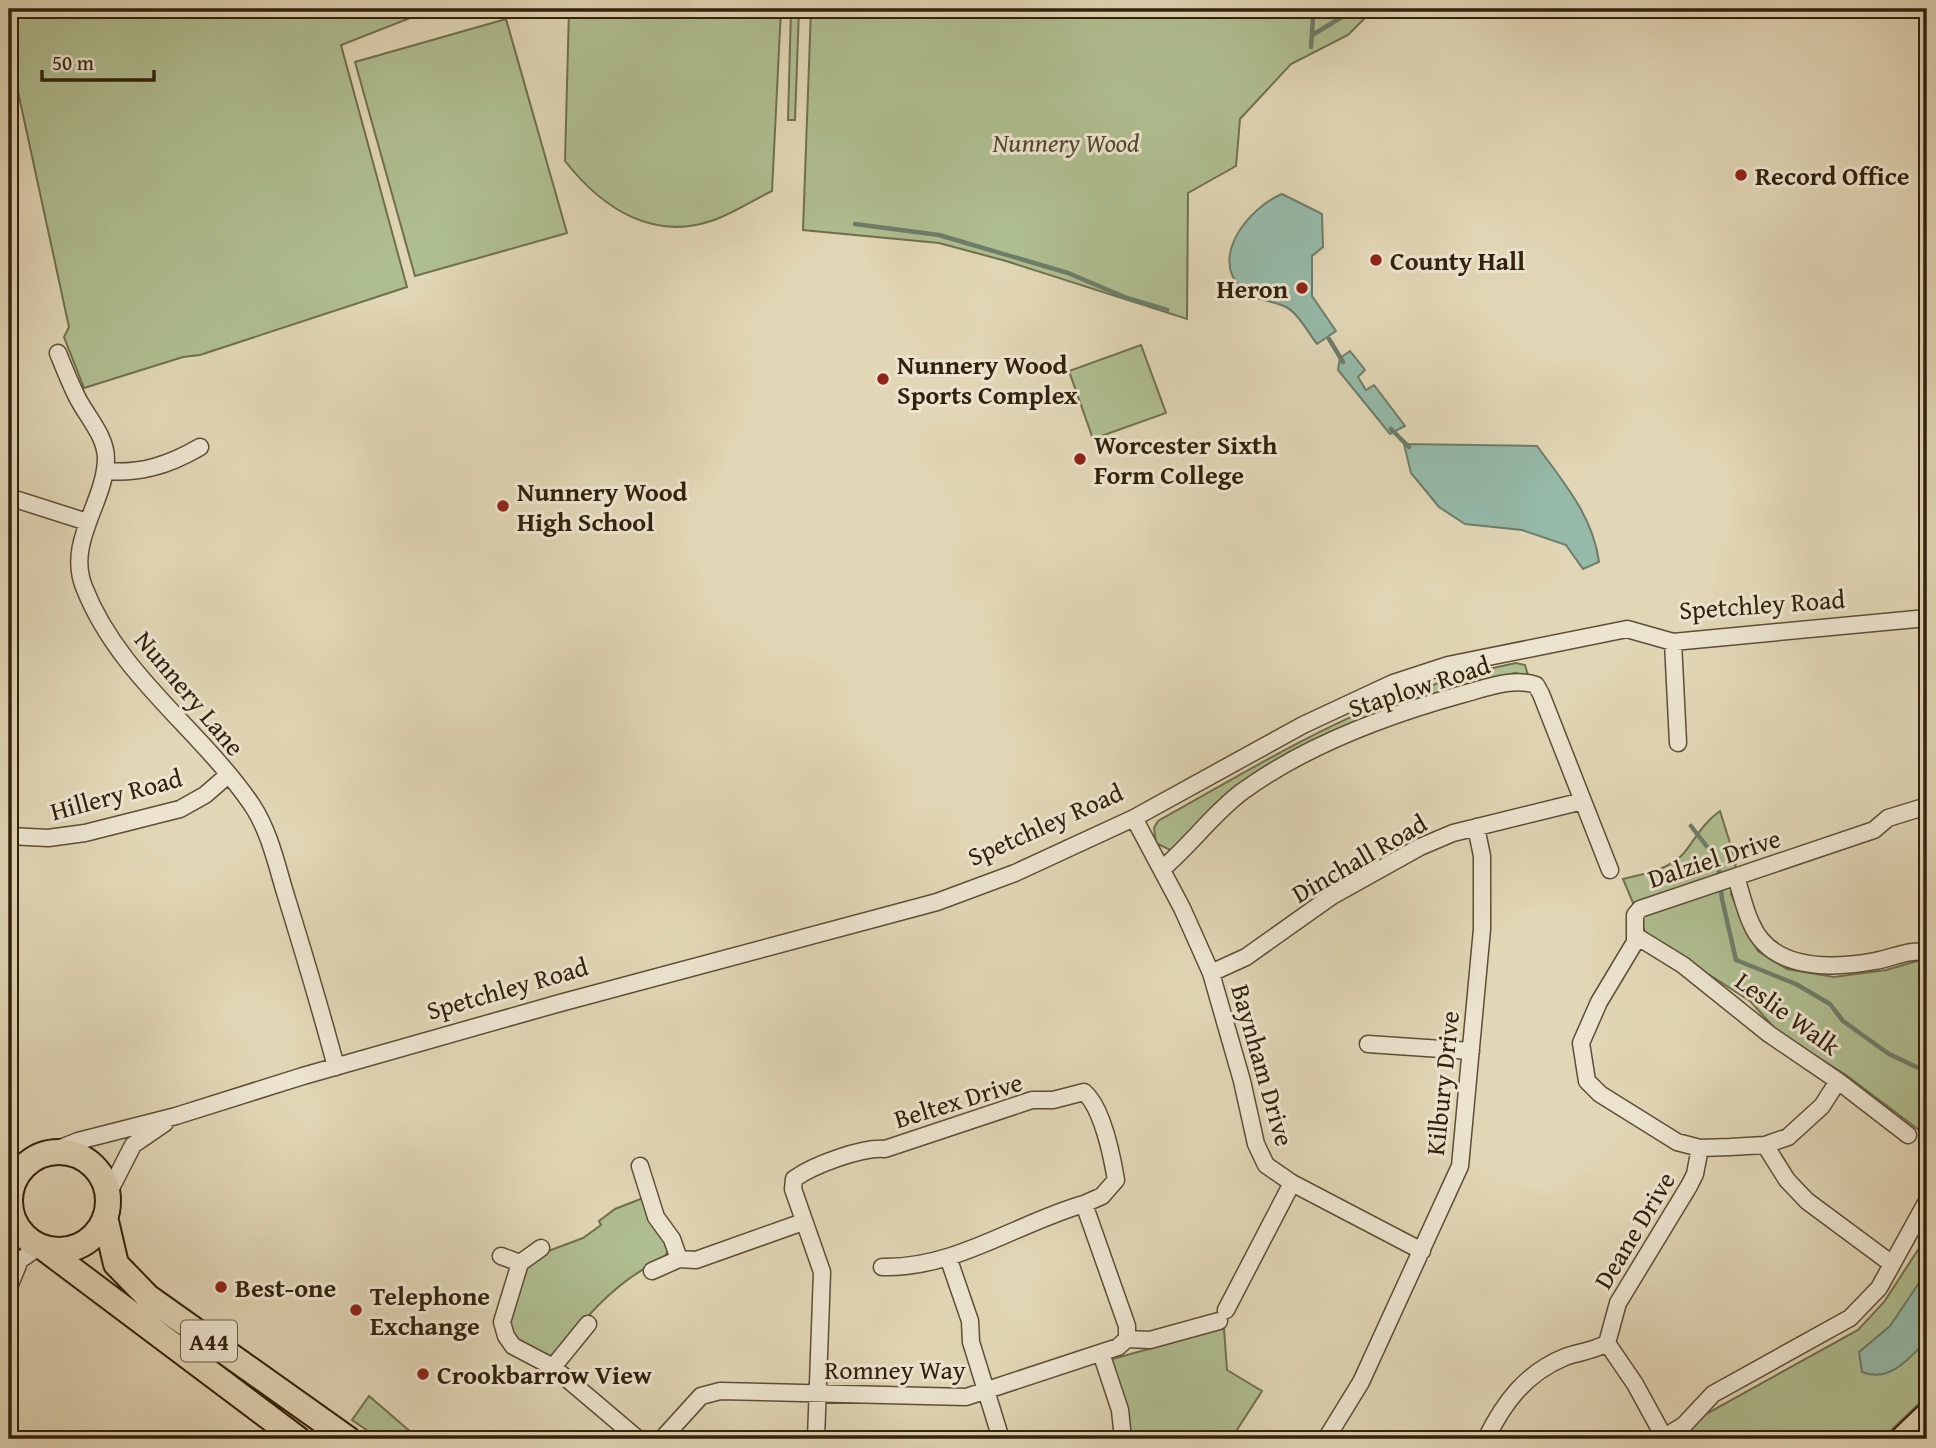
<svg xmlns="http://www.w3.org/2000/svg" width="1936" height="1448" font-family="'Gentium Book Plus',serif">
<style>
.green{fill:#afbe90;stroke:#70704e;stroke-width:2}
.water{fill:#95baa9;stroke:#6d7d6a;stroke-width:2}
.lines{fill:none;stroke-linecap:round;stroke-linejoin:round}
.stream{stroke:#6d7d6a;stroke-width:4.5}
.minor-casing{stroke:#5e4e36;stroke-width:19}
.primary-casing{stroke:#32210b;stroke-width:28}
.trunk-casing{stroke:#32210b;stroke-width:30}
.minor{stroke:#ece4cf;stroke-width:16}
.primary{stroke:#e1d6b5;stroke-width:24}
.trunk{stroke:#e1d6b5;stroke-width:26}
.poi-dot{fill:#8f2418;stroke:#ece4cf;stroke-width:2.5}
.labels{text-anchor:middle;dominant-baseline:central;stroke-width:6;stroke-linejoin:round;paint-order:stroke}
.shield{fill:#ece4cf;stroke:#6a5c46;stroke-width:2}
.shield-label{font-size:24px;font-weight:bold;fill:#32210b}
.park-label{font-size:26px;font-style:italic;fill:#51482c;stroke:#ece4cf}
.poi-label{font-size:26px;font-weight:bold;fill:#32210b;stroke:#ece4cf;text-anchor:start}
.street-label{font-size:26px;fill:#32210b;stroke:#ece4cf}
</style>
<rect width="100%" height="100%" fill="#e1d6b5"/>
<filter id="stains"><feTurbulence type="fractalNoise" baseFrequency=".00286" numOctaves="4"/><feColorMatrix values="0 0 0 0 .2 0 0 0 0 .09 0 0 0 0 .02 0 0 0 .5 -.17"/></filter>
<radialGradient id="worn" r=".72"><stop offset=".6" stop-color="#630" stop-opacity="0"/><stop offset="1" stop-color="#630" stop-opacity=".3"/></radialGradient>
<path class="green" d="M9 9H433L341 45 407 287 200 355 183 357 84 388 64 337 69 327 12 64Z
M569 9H781L772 191C753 200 734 213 714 220 653 242 602 208 565 161Z
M791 9H799L795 120H788Z
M811 9H1374L1348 35 1291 64 1240 119 1236 166 1188 193 1187 319 1006 261 939 243 803 230Z
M506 19 567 233 415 276 355 62Z
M1141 345 1166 413 1093 439 1069 371Z
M1516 663 1525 665 1528 675 1514 673 1326 737 1178 847 1170 850 1156 843 1154 828 1158 821C1280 753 1375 691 1516 663Z
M1720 811 1736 862 1731 894 1758 951 1787 969 1834 977 1886 970 1921 960 1927 969V1136L1846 1075 1778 1032 1750 1001 1646 934 1623 879C1644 874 1669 870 1684 853 1696 838 1703 823 1720 811Z
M643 1198 669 1246 665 1258C618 1278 582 1319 554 1359L520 1344 508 1325 529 1262 543 1253 583 1238 601 1225 599 1221 615 1209Z
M1927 1236V1396L1882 1439H1680L1706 1414 1858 1330 1884 1302Z
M1224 1328 1227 1370 1262 1391 1231 1439H1129L1109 1360Z
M369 1396 419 1439H380L352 1420Z"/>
<path class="water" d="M1282 194 1322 214 1323 247 1312 256V296L1336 331 1317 344C1309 334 1298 313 1286 307 1272 300 1253 301 1241 288 1209 256 1250 207 1282 194Z
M1350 351 1365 370 1358 377 1366 390 1374 385 1405 426 1390 434 1338 370 1340 358Z
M1404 444 1537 446C1564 483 1593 516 1599 562L1583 569 1566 545 1522 530 1465 524 1439 507 1411 473Z
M1927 1271 1926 1341C1909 1359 1889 1383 1862 1372L1859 1352 1890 1326Z"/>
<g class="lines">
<path class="stream" d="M1314 34 1355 9
M1311 47 1313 17 1321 9
M855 224 939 235 1068 273 1127 298 1167 310
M1329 339 1343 362
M1391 429 1409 447
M1691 826 1718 861 1722 899 1736 960 1796 984 1830 1004 1843 1021 1889 1054 1927 1072"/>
<defs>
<path id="minor" d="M58 353C64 368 70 383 77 397 87 417 106 436 106 459 105 503 66 542 84 587 118 675 201 730 252 805 270 832 277 867 287 899 304 954 321 1010 336 1067
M105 471C141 474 169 465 200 447
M9 497 87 522
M1673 642 1678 743
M1134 818 1182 908 1211 973 1242 1081 1256 1144 1266 1165 1292 1183 1422 1251
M9 836 48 838 85 833 180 809 205 795 228 775
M1162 869C1191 845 1213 813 1243 791 1308 744 1387 715 1463 694 1486 688 1513 677 1536 685L1541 694 1610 870
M1736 877C1741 892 1744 908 1751 923 1771 971 1831 969 1875 961 1893 958 1908 949 1927 952
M1636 936 1683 965 1769 1034 1838 1081 1908 1135
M1211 973 1246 957 1332 896 1420 847 1453 833 1583 801
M1368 1044 1471 1051
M1838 1081 1822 1106 1788 1137 1765 1145 1730 1147 1700 1148 1677 1142 1600 1094 1587 1081 1581 1043 1599 1002 1635 942V915L1640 909 1874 830 1888 818 1927 806
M1765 1145 1787 1180 1807 1201 1892 1264
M48 1153 78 1141 176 1116 303 1076 560 1003 937 902 1015 873 1134 818 1303 725 1393 683 1448 665 1627 629 1673 642 1927 618
M640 1166 656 1217 672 1239 679 1259 696 1260 803 1222
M108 1194 133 1145 165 1123
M541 1248 520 1263 502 1322 506 1336 513 1346 553 1367 638 1439
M501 1256 520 1263
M948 1257 970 1321 971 1342 1001 1439
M882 1267C955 1269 1017 1223 1084 1204
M652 1271 679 1259
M9 1287 20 1260 39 1247
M1226 1310 1292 1183
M1607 1343 1635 1384 1664 1437
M1101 1353 1120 1410 1123 1439
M553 1367 588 1324
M662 1439 701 1396 720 1391 966 1397 1118 1347 1127 1339 1150 1340 1219 1321
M816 1439 822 1272 793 1189 794 1179C813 1165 862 1147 885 1149L1032 1100H1053L1084 1092C1102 1107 1112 1156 1116 1180L1102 1196 1084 1204 1127 1326V1339
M1326 1439 1361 1382 1460 1166 1482 929V856L1476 827
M1486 1439C1504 1402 1526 1373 1565 1357 1578 1352 1594 1351 1607 1343L1618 1303 1689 1186 1695 1174 1700 1148
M1661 1439 1684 1425 1713 1394 1850 1318 1879 1288 1927 1201"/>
<path id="primary" d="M10 1201a49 49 0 1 1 98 0a49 49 0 1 1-98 0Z
M105 1217 116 1264 148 1297 348 1439
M45 1249 298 1439"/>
<path id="trunk" d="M1904 1439 1927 1417"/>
</defs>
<use href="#minor" class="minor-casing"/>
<use href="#primary" class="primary-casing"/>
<use href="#trunk" class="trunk-casing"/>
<use href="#minor" class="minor"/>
<use href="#primary" class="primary"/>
<use href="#trunk" class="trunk"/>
</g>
<g class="poi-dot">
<circle cx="1741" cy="175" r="7"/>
<circle cx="1376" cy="260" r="7"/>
<circle cx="1302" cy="288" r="7"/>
<circle cx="883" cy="379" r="7"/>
<circle cx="1080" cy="459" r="7"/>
<circle cx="503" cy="506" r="7"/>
<circle cx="221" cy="1287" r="7"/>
<circle cx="356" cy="1310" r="7"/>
<circle cx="423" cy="1374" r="7"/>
</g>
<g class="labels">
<rect class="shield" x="181" y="1320.5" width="56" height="41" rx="5"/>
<g class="shield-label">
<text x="209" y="1341">A44</text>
</g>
<g class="park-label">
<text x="1066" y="142">Nunnery Wood</text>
</g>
<g class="poi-label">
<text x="1755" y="175">Record Office</text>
<text x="1390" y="260">County Hall</text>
<text x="1288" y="288" text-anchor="end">Heron</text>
<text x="897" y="364">Nunnery Wood<tspan x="897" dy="30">Sports Complex</tspan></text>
<text x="1094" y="444">Worcester Sixth<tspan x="1094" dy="30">Form College</tspan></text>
<text x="517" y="491">Nunnery Wood<tspan x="517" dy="30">High School</tspan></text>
<text x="235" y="1287">Best-one</text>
<text x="370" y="1295">Telephone<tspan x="370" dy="30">Exchange</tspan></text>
<text x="437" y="1374">Crookbarrow View</text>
</g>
<g class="street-label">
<text transform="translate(1762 604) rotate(-4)">Spetchley Road</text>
<text transform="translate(1419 686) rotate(-18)">Staplow Road</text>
<text transform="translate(190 693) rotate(50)">Nunnery Lane</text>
<text transform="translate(116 794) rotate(-15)">Hillery Road</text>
<text transform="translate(1045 824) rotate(-24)">Spetchley Road</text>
<text transform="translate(1359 858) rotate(-30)">Dinchall Road</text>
<text transform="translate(1714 858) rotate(-18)">Dalziel Drive</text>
<text transform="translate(507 988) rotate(-16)">Spetchley Road</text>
<text transform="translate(1788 1013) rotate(36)">Leslie Walk</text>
<text transform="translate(1263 1065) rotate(74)">Baynham Drive</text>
<text transform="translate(1442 1083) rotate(-84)">Kilbury Drive</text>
<text transform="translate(958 1100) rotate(-17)">Beltex Drive</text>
<text transform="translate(1634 1230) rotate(-59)">Deane Drive</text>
<text x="895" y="1369">Romney Way</text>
</g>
</g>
<rect width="1936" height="1448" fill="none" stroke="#e1d6b5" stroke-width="35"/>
<rect x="10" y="10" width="1915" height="1427" fill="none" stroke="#32210b" stroke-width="3.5"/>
<rect x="18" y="18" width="1901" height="1413" fill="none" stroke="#32210b" stroke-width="2"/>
<path d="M42 70v10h112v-10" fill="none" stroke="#32210b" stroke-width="3.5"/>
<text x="52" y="70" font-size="21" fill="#32210b" stroke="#ece4cf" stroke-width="5" paint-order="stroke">50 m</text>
<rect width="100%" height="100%" filter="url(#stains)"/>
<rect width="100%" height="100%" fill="url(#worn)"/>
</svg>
